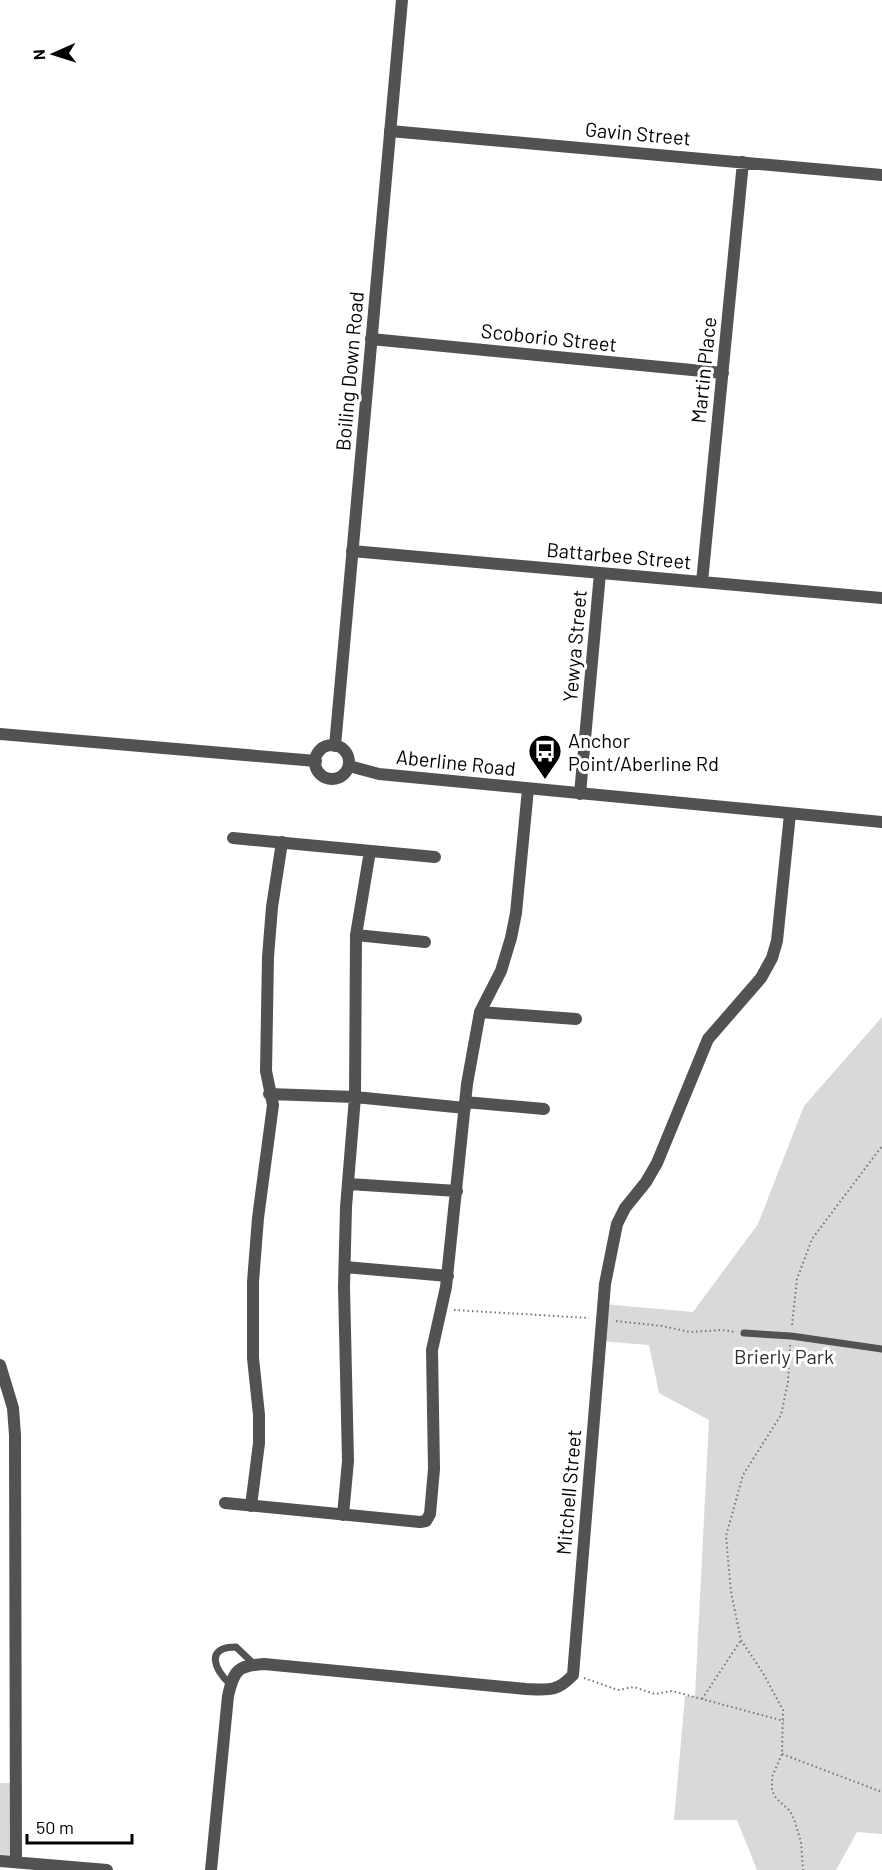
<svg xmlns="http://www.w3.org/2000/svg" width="882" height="1870" font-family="Barlow,sans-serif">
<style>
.green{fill:#d9d9d9}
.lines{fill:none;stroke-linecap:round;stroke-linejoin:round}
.path{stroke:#747474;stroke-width:2;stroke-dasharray:1.5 3;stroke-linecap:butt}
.service{stroke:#525252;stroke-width:7}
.minor{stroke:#525252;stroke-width:12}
.tertiary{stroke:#525252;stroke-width:12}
.labels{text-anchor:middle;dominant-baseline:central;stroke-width:6;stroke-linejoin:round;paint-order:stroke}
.street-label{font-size:20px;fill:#000;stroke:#fff}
.poi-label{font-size:20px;fill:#000;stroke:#fff;text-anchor:start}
.park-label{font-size:20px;fill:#303030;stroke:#fff}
</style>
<rect width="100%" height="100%" fill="#fff"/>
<path class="green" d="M882 1017V1834L857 1832 836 1870H757L737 1820H674L685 1696H695L709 1420 659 1393 649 1345 600 1341 603 1304 693 1312 758 1224 804 1106Z
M0 1783H12L11 1862 0 1861Z"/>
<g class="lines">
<path class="path" d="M454 1310 589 1318
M616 1321 662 1326 690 1332 722 1330 735 1332
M792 1325 797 1279 812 1239 882 1146
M790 1345 788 1382 781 1415 743 1475 726 1536 731 1592 741 1640 763 1673 783 1710 782 1754 772 1777V1791L776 1798 790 1811 795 1822 801 1842 803 1870
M584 1678 618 1690 634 1687 655 1694 672 1691 784 1721
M702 1699 741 1640
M782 1754 882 1792"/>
<path class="service" d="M744 1333 791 1336 882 1349
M230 1684C215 1670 204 1647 236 1647L255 1665"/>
<path class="minor" d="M390 131 882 175
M371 339 723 373
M352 551 882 598
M702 582 743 162
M580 794 600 573
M233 838 435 857
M356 935 425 942
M480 1012 576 1019
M269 1094 355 1097 465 1108
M465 1102 544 1109
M349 1184 457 1191
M345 1267 448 1276
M0 1365 13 1408 15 1435 16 1862
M225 1503 420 1522 426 1521 430 1514 434 1469 432 1350 446 1287 467 1084 480 1012 501 971 511 938 516 913 528 789
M251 1506 259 1443V1415L253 1358V1282L258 1218 273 1105 266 1071 268 957 272 907 282 842
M343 1515 348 1461 344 1287 346 1207 355 1097 356 935 370 851
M0 1861 107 1870
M211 1870 228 1696C234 1670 237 1666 264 1664L526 1689C549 1690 557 1692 573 1675L605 1284 617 1224 625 1208 646 1182 657 1163 708 1039 761 978 772 958 777 941 790 814"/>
<path class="tertiary" d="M0 734 316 761
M315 762a17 17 0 1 1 34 0a17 17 0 1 1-34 0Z
M335 746 402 0
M349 766 379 774 882 822"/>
</g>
<defs>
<symbol id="bus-pin" viewBox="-11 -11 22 30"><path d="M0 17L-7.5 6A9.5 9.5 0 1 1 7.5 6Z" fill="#000" stroke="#fff"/><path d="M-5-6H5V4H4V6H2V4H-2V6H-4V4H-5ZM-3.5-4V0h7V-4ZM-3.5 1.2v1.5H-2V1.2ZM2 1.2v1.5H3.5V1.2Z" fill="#fff"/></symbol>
</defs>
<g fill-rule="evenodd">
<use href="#bus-pin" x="526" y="732" width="38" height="52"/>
</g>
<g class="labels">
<g class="street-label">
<text transform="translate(638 133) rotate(5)">Gavin Street</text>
<text transform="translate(549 337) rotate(6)">Scoborio Street</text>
<text transform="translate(703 370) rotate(-84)">Martin Place</text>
<text transform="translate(349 371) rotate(-85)">Boiling Down Road</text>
<text transform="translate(619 555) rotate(5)">Battarbee Street</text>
<text transform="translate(574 646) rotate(-85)">Yewya Street</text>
<text transform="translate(456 762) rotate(6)">Aberline Road</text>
<text transform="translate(568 1492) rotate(-85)">Mitchell Street</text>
</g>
<g class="poi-label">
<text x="568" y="740">Anchor<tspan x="568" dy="23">Point/Aberline Rd</tspan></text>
</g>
<g class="park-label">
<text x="784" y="1356">Brierly Park</text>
</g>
</g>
<g transform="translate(54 54) rotate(267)" stroke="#ffffff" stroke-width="4.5" paint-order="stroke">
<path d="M0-4.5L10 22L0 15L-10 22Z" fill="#000000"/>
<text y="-9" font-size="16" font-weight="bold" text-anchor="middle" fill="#000000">N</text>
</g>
<path d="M27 1834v9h105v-9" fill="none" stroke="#000000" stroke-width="3"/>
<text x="36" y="1834" font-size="18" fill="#000000" stroke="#ffffff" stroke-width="4.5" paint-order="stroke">50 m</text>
</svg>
